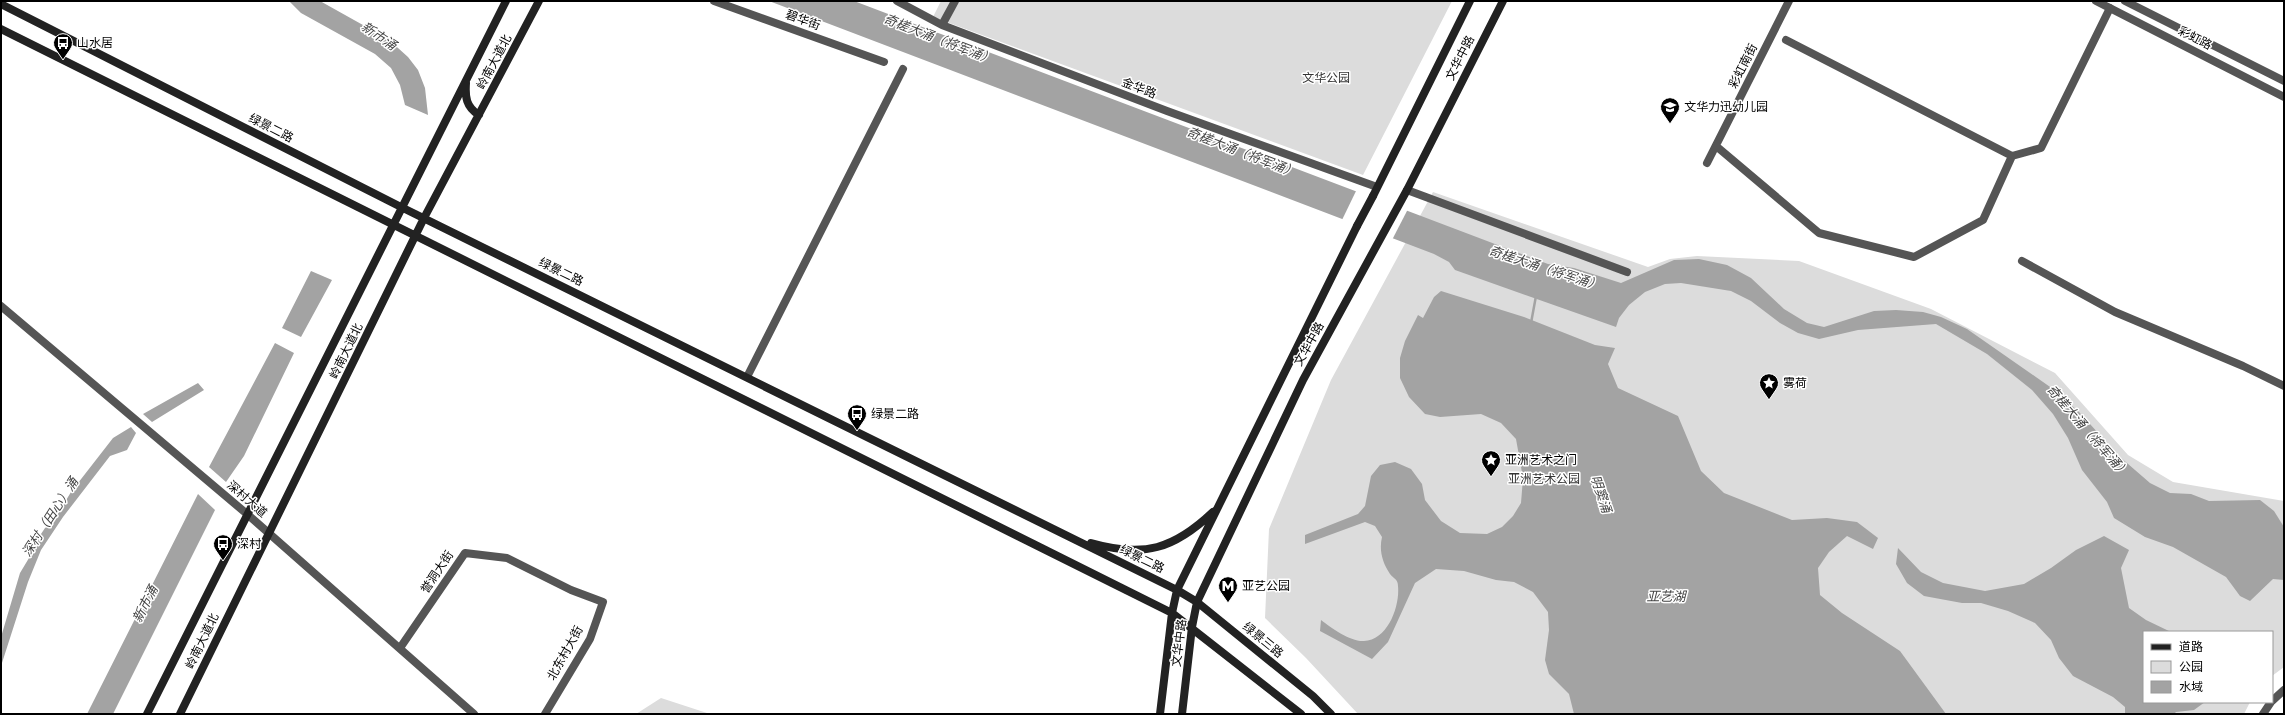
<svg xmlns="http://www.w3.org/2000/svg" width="2285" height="715" font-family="'Public Sans','Noto Sans SC',sans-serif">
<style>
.green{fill:#dcdcdc}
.water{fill:#a3a3a3}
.pier{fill:#fff}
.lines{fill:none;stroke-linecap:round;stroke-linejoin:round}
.stream{stroke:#a3a3a3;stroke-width:2.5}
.minor{stroke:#555;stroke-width:8}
.tertiary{stroke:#555;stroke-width:8}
.secondary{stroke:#222;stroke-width:8}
.secondary-bridge{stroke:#222;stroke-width:8}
.labels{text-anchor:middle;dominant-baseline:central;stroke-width:3;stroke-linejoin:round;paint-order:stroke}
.street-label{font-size:12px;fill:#000;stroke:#fff}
.poi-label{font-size:12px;fill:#000;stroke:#fff;text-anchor:start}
.park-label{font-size:12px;fill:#333;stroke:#fff}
.water-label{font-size:13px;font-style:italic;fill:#444;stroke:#fff}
</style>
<rect width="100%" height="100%" fill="#fff"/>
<path class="green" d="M941 1H1452L1363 175 933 17Z
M1433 192 1648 267 1670 259 1697 256 1799 261 1931 309 2055 373 2128 455 2173 482 2284 501V667L2272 676V632H2144V702H2250L2244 714H1358L1306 658 1265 618 1269 529 1331 380Z
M661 698 710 714H636Z"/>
<path class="water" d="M289 1H320L388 39 408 57 418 70 425 88 428 115 405 105 400 85 391 68 375 54 301 13Z
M769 1H854L1548 264 1574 268 1621 283 1674 260 1699 259 1727 265 1751 278 1784 309 1807 323 1824 327 1874 311 1896 310 1923 312 1941 317 1967 329 2053 389 2079 412 2120 457 2150 483 2170 493 2191 494 2209 501 2260 500 2274 511 2284 527V580L2273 579 2250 601 2240 596 2226 577 2173 547 2145 537 2114 518 2107 502 2082 470 2068 438 2053 414 2032 390 1987 354 1936 324 1858 330 1819 339 1798 333 1780 323 1751 301 1731 291 1681 283 1665 284 1645 292 1629 305 1619 318 1616 327 1455 270 1449 262 1434 254Z
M311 271 332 280 301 337 282 328Z
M1441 291 1524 317 1595 345 1615 348 1608 364 1618 388 1678 416 1701 471 1724 493 1792 520 1827 518 1857 522 1878 538 1873 549 1847 536 1829 552 1818 568 1820 595 1842 613 1900 651 1946 714H1574L1569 694 1549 674 1545 660 1549 630 1548 612 1533 592 1514 582 1496 580 1464 571 1436 569 1415 583 1388 642 1372 659 1320 631 1321 620C1331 628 1351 642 1364 641 1388 640 1400 606 1398 586 1398 579 1394 579 1390 574 1382 562 1379 550 1382 537L1375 526 1365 522 1305 544V535L1358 514 1365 506 1371 476 1380 465 1395 462 1411 469 1422 484 1425 500 1441 521 1460 533 1487 534 1502 527 1513 516 1521 503 1523 478 1516 439 1501 423 1481 414 1440 417 1425 414 1409 397 1400 378V358L1405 341 1418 315 1423 318 1434 297Z
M275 343 294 353 244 456 226 482 209 467Z
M198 383 204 390 152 422 143 414Z
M131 427 136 433 127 450 110 456 63 517 41 550 28 582 1 666V637L20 573 29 558 33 546 45 528 53 522 71 492 113 438Z
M198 494 215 510 113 714H87Z
M2104 536 2129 550 2121 568 2129 608 2146 620 2171 632H2144V702H2205L2194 710 2176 712 2174 714H2125V707L2113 697 2073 676 2059 658 2051 640 2035 623 2008 611 1981 603H1962L1924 596 1907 583 1896 564 1898 548 1921 572 1943 583 1985 591 2024 584 2051 568 2076 550Z"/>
<path class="pier" d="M1357 189 1408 209 1392 240 1342 220Z"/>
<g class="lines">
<path class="stream" d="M1531 323 1536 296"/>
<path class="minor" d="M714 1 884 62
M1786 40 2012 156
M1716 146 1819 233 1914 257 1983 220 2012 156 2041 148 2110 8
M1707 163 1789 1
M1407 190 1627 272
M2022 261 2115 312 2243 366 2284 386
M400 648 465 553 507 558 571 590 603 602 590 639 545 714
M2272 701 2284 690
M2263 714 2271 702"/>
<path class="tertiary" d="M897 1 942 25 1167 111 1377 187
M2096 1 2284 97
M2125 1 2284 81
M942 25 955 1
M1 306 247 514 474 714
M747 377 903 69"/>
<path class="secondary" d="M1 4 401 207 1177 590 1197 602 1313 696 1331 714
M1 29 1172 613 1301 714
M466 83C465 97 466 107 479 115
M1373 196 1470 1
M1091 543C1144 558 1174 549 1213 512
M147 714 506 1
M180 714 424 218 539 1
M1160 714 1172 613 1177 590 1357 226
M1182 714 1192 627 1197 602 1303 380 1407 190 1503 1"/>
<path class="secondary-bridge" d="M1357 226 1373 196"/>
</g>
<defs>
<symbol id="bus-pin" viewBox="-11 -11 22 30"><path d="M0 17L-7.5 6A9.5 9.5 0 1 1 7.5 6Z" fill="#000" stroke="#fff"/><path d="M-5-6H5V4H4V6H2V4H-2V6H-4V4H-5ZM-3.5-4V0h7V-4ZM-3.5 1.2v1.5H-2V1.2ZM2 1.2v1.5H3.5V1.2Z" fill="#fff"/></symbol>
<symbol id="school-pin" viewBox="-11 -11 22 30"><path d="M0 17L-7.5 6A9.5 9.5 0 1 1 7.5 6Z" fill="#000" stroke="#fff"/><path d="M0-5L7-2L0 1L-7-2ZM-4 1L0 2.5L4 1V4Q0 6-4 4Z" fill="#fff"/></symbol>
<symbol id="sight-pin" viewBox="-11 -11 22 30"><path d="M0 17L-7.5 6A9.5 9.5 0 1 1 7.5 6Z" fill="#000" stroke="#fff"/><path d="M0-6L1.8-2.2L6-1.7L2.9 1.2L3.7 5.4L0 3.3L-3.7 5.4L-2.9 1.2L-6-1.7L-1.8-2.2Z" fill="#fff"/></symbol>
<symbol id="metro-pin" viewBox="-11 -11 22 30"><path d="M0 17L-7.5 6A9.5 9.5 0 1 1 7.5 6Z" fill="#000" stroke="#fff"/><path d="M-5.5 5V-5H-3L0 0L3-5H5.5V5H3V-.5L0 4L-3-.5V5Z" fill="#fff"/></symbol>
</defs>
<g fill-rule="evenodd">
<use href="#bus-pin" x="52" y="32" width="22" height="30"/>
<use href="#school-pin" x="1659" y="96" width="22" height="30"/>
<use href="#sight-pin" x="1758" y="372" width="22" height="30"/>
<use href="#bus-pin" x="846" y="403" width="22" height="30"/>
<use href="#sight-pin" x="1480" y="449" width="22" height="30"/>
<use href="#bus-pin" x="212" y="533" width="22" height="30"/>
<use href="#metro-pin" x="1217" y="575" width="22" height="30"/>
</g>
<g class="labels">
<g class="street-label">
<text transform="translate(803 20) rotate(20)">碧华街</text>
<text transform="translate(2195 38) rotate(27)">彩虹路</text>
<text transform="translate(1460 58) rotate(-63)">文华中路</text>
<text transform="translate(494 62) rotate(-62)">岭南大道北</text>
<text transform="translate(1743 66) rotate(-63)">彩虹南街</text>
<text transform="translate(1139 88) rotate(21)">金华路</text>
<text transform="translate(271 128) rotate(27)">绿景二路</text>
<text transform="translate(561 272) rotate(26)">绿景二路</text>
<text transform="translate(1309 344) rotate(-61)">文华中路</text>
<text transform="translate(346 351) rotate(-64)">岭南大道北</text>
<text transform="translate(247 499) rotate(41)">深村大道</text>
<text transform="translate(1142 559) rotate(26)">绿景二路</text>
<text transform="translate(437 572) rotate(-56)">誉洞大街</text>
<text transform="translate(1263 640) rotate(39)">绿景三路</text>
<text transform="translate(202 641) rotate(-64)">岭南大道北</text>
<text transform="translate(1179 643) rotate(-83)">文华中路</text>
<text transform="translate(565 653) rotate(-61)">北东村大街</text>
</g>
<g class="poi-label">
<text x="77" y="43">山水居</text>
<text x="1684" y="107">文华力迅幼儿园</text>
<text x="1783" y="383">雾荷</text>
<text x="871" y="414">绿景二路</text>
<text x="1505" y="460">亚洲艺术之门</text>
<text x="237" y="544">深村</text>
<text x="1242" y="586">亚艺公园</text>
</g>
<g class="park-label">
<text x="1326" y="78">文华公园</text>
<text x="1544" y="479">亚洲艺术公园</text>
</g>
<g class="water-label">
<text transform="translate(379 36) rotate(34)">新市涌</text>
<text transform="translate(939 39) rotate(21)">奇槎大涌（将军涌）</text>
<text transform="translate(1242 152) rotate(21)">奇槎大涌（将军涌）</text>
<text transform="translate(1545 268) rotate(18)">奇槎大涌（将军涌）</text>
<text transform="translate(2088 431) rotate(49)">奇槎大涌（将军涌）</text>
<text transform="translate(1601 494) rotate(71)">明窦涌</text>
<text transform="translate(50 517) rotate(-57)">深村（田心）涌</text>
<text x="1666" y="596">亚艺湖</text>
<text transform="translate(145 604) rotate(-63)">新市涌</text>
</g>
</g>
<rect width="2285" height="715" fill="none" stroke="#000000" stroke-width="4"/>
<rect x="2143" y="631" width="130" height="72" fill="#ffffff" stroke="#999999"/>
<rect x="2151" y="644" width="20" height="6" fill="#222222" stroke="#999999"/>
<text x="2179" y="651" font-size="12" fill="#000000">道路</text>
<rect x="2151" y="661" width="20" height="12" fill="#dcdcdc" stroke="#999999"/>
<text x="2179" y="671" font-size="12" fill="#000000">公园</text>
<rect x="2151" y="681" width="20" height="12" fill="#a3a3a3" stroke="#999999"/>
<text x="2179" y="691" font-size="12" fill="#000000">水域</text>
</svg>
